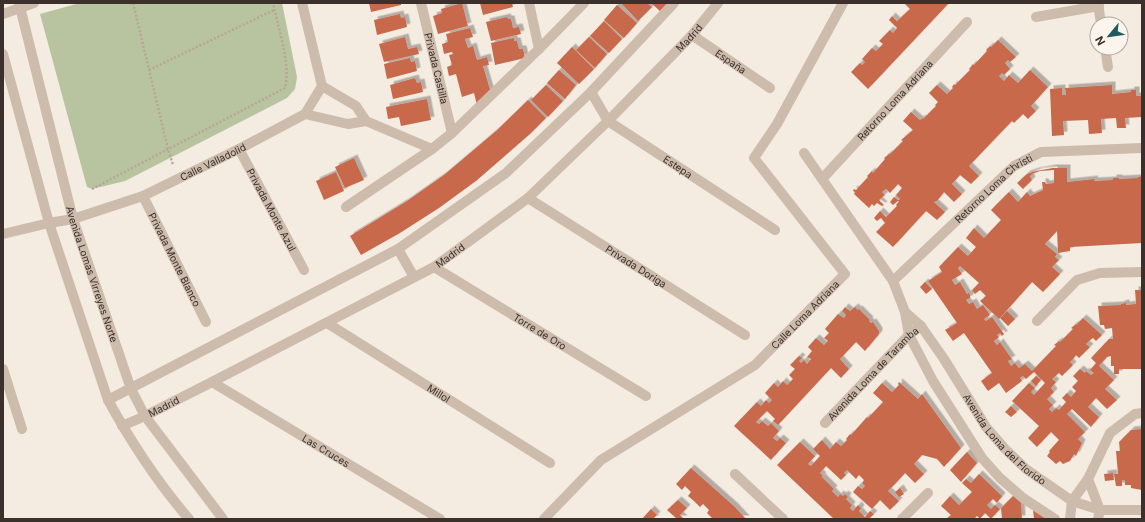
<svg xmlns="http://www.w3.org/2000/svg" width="1145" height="522" font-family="Inter,sans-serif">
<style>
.green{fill:#b8c4a0}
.building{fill:#c8694b;filter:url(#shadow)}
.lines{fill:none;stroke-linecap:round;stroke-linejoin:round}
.path{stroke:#b9a596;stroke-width:2.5;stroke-dasharray:2 2;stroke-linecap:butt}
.minor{stroke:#cdbbac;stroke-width:10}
.tertiary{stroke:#cdbbac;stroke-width:10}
.labels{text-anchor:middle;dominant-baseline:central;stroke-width:4;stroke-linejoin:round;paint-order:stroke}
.street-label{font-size:10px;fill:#3b302b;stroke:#fbf5ee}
</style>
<defs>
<filter id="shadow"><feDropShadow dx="3.5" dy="-3.5" stdDeviation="0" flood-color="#0004"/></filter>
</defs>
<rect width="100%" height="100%" fill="#f4ebe1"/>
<path class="green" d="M80 3H282L297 77 295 89 287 98 125 181 92 189 87 187 40 14Z"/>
<path class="building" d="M369 3H401V5L371 12Z
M462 3 468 26 438 34 433 16 442 13 441 9Z
M480 3H512L513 7 483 15Z
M621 3H647L652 7 638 21Z
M651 3H669L661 12Z
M904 3H949L868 89 851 72 860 63 862 65 865 62 862 59 872 48 876 51 883 44 879 41 890 30 893 33 897 28 889 20 892 16 897 21 910 9Z
M617 5 637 23 624 38 604 20Z
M400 14 401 18 405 17 407 27 377 35 374 20Z
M507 17 508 19H511L513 28 519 27 521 34 491 41 486 22Z
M604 21 622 39 609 53 590 36Z
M470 28 473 37 465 39 468 48 473 46 477 60 487 57 489 65 483 66 491 93 477 105 474 93 462 97 456 74 449 76 447 67 452 65 449 55 453 54 452 52 444 54 442 44 448 42 446 34Z
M405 37 408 49 417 47 419 54 384 62 379 44Z
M589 37 607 54 595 68 576 50Z
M514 38V41H517L519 49H523L525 58 495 65 491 43Z
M998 40 1016 57 1010 62 1008 60 1005 63 1010 69 1004 75 1002 73 999 76 1004 81 1009 75 1018 83 1030 70 1048 87 1031 106 1036 111 1028 119 1023 114 1014 123 1012 121 969 166 979 176 971 184 960 175 952 184 962 194 954 202 944 192 937 201 934 202 945 212 937 220 926 211 893 247 876 232 885 223 881 218 877 221 874 218 880 211 886 217 897 206 896 205 899 201H898L893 205 890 202 894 197 898 200 900 199 896 195 902 188 898 184 890 193 886 189 882 192 885 195 879 200 884 205 882 206 877 203 874 206 872 204 869 208 854 194 855 192 853 191 854 189 856 190 868 177 867 176 872 171 873 173 885 159 884 158 889 154H890L903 141 901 140 913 130 903 121 911 112 920 120 923 118V119L936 106 935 105 938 102 929 93 937 85 947 94 953 88 952 87 954 84 955 85 970 70 969 69 973 64 974 65 987 51 986 50 990 46 991 47Z
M572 47 594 69 579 84 557 63Z
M410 58 411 62 415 61 417 71 387 79 384 64Z
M559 70 576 85 565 99 547 83Z
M415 78 417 83 421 82 423 92 393 99 390 85Z
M546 85 563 101 548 117 531 100Z
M1112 85V94L1131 92V90H1136V96H1142V117L1125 118 1126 128H1117L1116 118 1101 119 1102 133 1089 134 1088 120 1063 121 1064 135 1052 136 1050 89 1062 88V95H1066L1065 88Z
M427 99 431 120 401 126 399 117 388 119 386 107Z
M528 100 546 118 530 134 476 181 439 208 400 233 361 255 350 236 407 201 444 175 496 131Z
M354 158 364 180 345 188 335 167Z
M1053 168H1067V182L1095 179 1094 181 1113 180V178H1119V179L1138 178V177L1142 176V243L1070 247V251L1058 253 1057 231 1045 244 1057 254 1055 257 1059 260 1052 267 1060 274 1043 292 1032 282 999 319 980 301 986 296 980 290 975 294 972 290 979 283 960 266 958 268 962 274 952 280 955 285 960 282 967 294 969 293 970 295V298L966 300 969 304 973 302 977 309 983 305 990 315 984 319 986 321 992 317 1004 334 1002 336 1000 333 997 335 999 337 994 341 997 345 1000 342 1009 355 1012 359 1008 361 1011 366 1015 363 1019 368 1025 364 1032 371 1056 346 1054 345 1059 341 1060 342 1073 329 1071 328 1076 324V325L1083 318 1102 335 1096 341 1093 338 1089 341 1086 344 1090 347 1079 358 1076 355 1073 359 1070 362 1073 365 1062 376 1059 373 1052 379 1056 382 1051 388 1054 392 1047 399 1053 405 1049 409 1052 412 1056 408 1059 410 1066 402 1062 398 1067 393 1071 397 1076 391 1072 387 1078 381 1073 376 1080 369 1085 373 1086 371 1091 375 1094 373 1090 370 1096 363 1091 358 1109 339H1113L1112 328 1105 329 1104 325H1100L1098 306 1121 305V304L1126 303V305L1136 304 1135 290H1142V369H1119V374H1114V366H1111V356L1107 357 1099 366 1114 380 1105 389 1117 400 1107 409 1096 398 1088 407 1099 417 1091 427 1072 409 1067 414 1085 432 1078 439 1082 443 1076 456 1074 454 1070 461 1063 464 1060 461 1056 464 1047 456 1050 452 1049 451 1059 440 1051 432 1037 447 1028 438 1039 426 1012 401 1029 383 1035 388 1031 392 1034 395 1045 383 1034 372 1026 379 1023 376 1020 378 1022 381 1006 393 999 383 988 391 981 381 992 373 964 333 953 341 945 330 957 323 928 281 942 272 939 267 958 247 968 256 976 247 966 238 974 228 984 238 1001 220 991 210 1009 192 1018 202 1027 192 1030 196 1043 190 1042 182H1045L1046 184 1054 183V170L1040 171 1032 174 1030 176 1032 180 1023 189 1017 183 1027 174 1036 171Z
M336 172 344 191 324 200 316 181Z
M925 282 932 289 926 294 920 287Z
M845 307 850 311 855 307 858 310 859 309 870 320 869 321 871 323 873 322 879 331V334L865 351 856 342 840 359 849 369 841 378 831 368 778 425 773 421 775 419 767 411 756 422 759 424 762 421 768 426 771 423 779 431 773 438 777 441 780 438 786 443 771 460 734 426 757 402 761 406 766 400 769 403 772 400 765 393 774 383 778 387 783 381 787 385 793 379 789 375 795 369 790 365 799 356 802 358 799 361 801 363 804 360 807 364 811 359 807 357 812 351 808 347 816 338 824 345 828 341 824 338 829 333 825 329 838 314 844 318 846 315 842 311Z
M1007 311 1015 319 1008 326 1000 318Z
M1036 376 1041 380 1036 386 1031 381Z
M899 382 918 399 922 394 961 448 944 467 937 459 922 455 914 464 924 474 915 483 905 473 896 483 888 491 899 501 890 510 880 500 872 509 853 492 858 486 862 489 865 486 862 483 864 480 859 475 856 479 847 470 844 473 846 475 841 480 826 466 820 473 823 476 819 479 822 477 834 489 832 491 838 497 840 494 843 496 845 494 848 497 846 499 852 505 850 508 853 511 858 505 861 508 859 511 865 517 870 511 874 514 869 519H834L777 465 800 442 815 456 808 464 811 466 820 456 813 449 822 440 830 449 836 442 841 446 847 440 846 439 850 434 851 435 867 417 868 418 883 402 873 393 882 383 892 392 899 385 898 384Z
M1011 406 1017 412 1011 417 1005 412Z
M1142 429V490L1131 488V485H1125V480H1122V486H1116L1114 474H1118L1116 451H1120L1119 442 1131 430Z
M967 452 977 463 961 482 950 470Z
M691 468 735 507 746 519H711L712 518 707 513 709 510 703 504 700 507 694 501 688 496 691 492 685 486 682 490 676 484Z
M1113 473 1114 480 1105 481 1104 474Z
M979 474 1002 496 997 503 993 499 987 505 991 509 995 505 1000 509 991 519 985 513 980 519 977 516 974 519H946L951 515 941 506 950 496 959 505 972 492 962 483 966 479 971 483Z
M900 488 904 494 899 497 895 492Z
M1013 496 1021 502 1022 519H1002L1001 508Z
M678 500 687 508 680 515 684 519H677L667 510Z
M651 509 657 515 654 518 656 519H642Z
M1033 510 1048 519H1034Z"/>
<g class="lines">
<path class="path" d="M133 3 168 149 173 165
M149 70 274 10
M92 189 285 88C291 64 278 28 273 3"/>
<g class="minor">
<path id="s1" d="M421 3 452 133"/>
<path d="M529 3 539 49"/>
<path d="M1098 3 1101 24"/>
<path d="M1036 17 1099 6"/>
<path id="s2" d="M692 35 770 88"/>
<path d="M1105 48 1108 67"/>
<path d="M322 86 356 106 366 121 432 149"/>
<path id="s3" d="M591 92 608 121 775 230"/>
<path d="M305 114 348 124 366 121"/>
<path id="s4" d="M239 149 304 270"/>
<path id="s5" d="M804 153 822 179 967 22"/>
<path id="s6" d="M143 196 206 322"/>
<path id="s7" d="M528 198 745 335"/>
<path d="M346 207 432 149 452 133 539 49 584 3"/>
<path id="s8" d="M3 234 49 223 73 219 143 196 239 149 305 114 322 86 302 3"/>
<path d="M398 249 414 277"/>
<path id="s9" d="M434 267 646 396"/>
<path id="s10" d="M893 281 1014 166 1041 152 1142 148"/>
<path d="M1037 321 1077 280 1100 273 1142 272"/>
<path id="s11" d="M327 323 550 463"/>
<path d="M3 369 22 429"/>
<path id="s12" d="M212 382 440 519"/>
<path id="s13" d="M825 423 909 335 921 326"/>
<path d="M735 474 783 519"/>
<path d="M1088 479 1110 433 1135 414 1142 413"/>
<path id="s14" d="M544 519 601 460 755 365 845 274 754 158 777 124 843 3"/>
<path d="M902 519 928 493"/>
</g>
<g class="tertiary">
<path id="s15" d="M19 3 73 219 131 389 145 416 223 519"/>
<path d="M3 14 34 3"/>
<path d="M3 54 49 223 108 400C131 442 158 483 189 519"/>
<path d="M822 179 893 281 905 312 909 335 933 381 982 458 1000 478 1023 498 1055 519"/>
<path id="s16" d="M905 312 921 326 944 359 986 427 1005 449 1026 469 1072 501 1100 510H1142"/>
<path d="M108 400 398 249 506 173 591 92 674 3"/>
<path id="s17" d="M122 426 145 416 212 382 434 267 528 198 608 121 692 35 718 3"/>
<path d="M1088 479 1100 510 1098 519"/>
<path d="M1070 519 1072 501 1088 479"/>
</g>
</g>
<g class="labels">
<g class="street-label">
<text stroke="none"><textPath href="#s17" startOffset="694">Madrid</textPath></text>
<text stroke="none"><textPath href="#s2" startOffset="47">España</textPath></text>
<text stroke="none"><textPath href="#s1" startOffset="67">Privada Castilla</textPath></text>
<text stroke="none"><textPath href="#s5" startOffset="139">Retorno Loma Adriana</textPath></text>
<text stroke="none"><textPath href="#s8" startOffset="223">Calle Valladolid</textPath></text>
<text stroke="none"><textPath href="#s3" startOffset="117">Estepa</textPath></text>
<text stroke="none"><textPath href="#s10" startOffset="137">Retorno Loma Christi</textPath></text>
<text stroke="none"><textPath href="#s4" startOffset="69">Privada Monte Azul</textPath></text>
<text stroke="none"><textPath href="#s17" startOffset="370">Madrid</textPath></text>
<text stroke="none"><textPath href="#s6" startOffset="71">Privada Monte Blanco</textPath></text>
<text stroke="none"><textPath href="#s7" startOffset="128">Privada Doriga</textPath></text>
<text stroke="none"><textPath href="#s15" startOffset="281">Avenida Lomas Virreyes Norte</textPath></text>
<text stroke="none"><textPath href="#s14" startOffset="334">Calle Loma Adriana</textPath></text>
<text stroke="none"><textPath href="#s9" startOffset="124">Torre de Oro</textPath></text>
<text stroke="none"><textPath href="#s13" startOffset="69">Avenida Loma de Taramba</textPath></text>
<text stroke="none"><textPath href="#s11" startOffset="132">Millol</textPath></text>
<text stroke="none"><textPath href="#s17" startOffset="46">Madrid</textPath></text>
<text stroke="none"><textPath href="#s16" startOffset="163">Avenida Loma del Florido</textPath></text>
<text stroke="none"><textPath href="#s12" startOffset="133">Las Cruces</textPath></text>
</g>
</g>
<rect width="1145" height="522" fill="none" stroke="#3b302b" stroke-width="8"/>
<g transform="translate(1109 36) rotate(241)"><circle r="19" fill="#fbf5ee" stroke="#aea6a0"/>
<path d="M0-3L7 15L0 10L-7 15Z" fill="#1f5a5e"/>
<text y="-6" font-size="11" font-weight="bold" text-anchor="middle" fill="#3b302b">N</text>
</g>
</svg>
